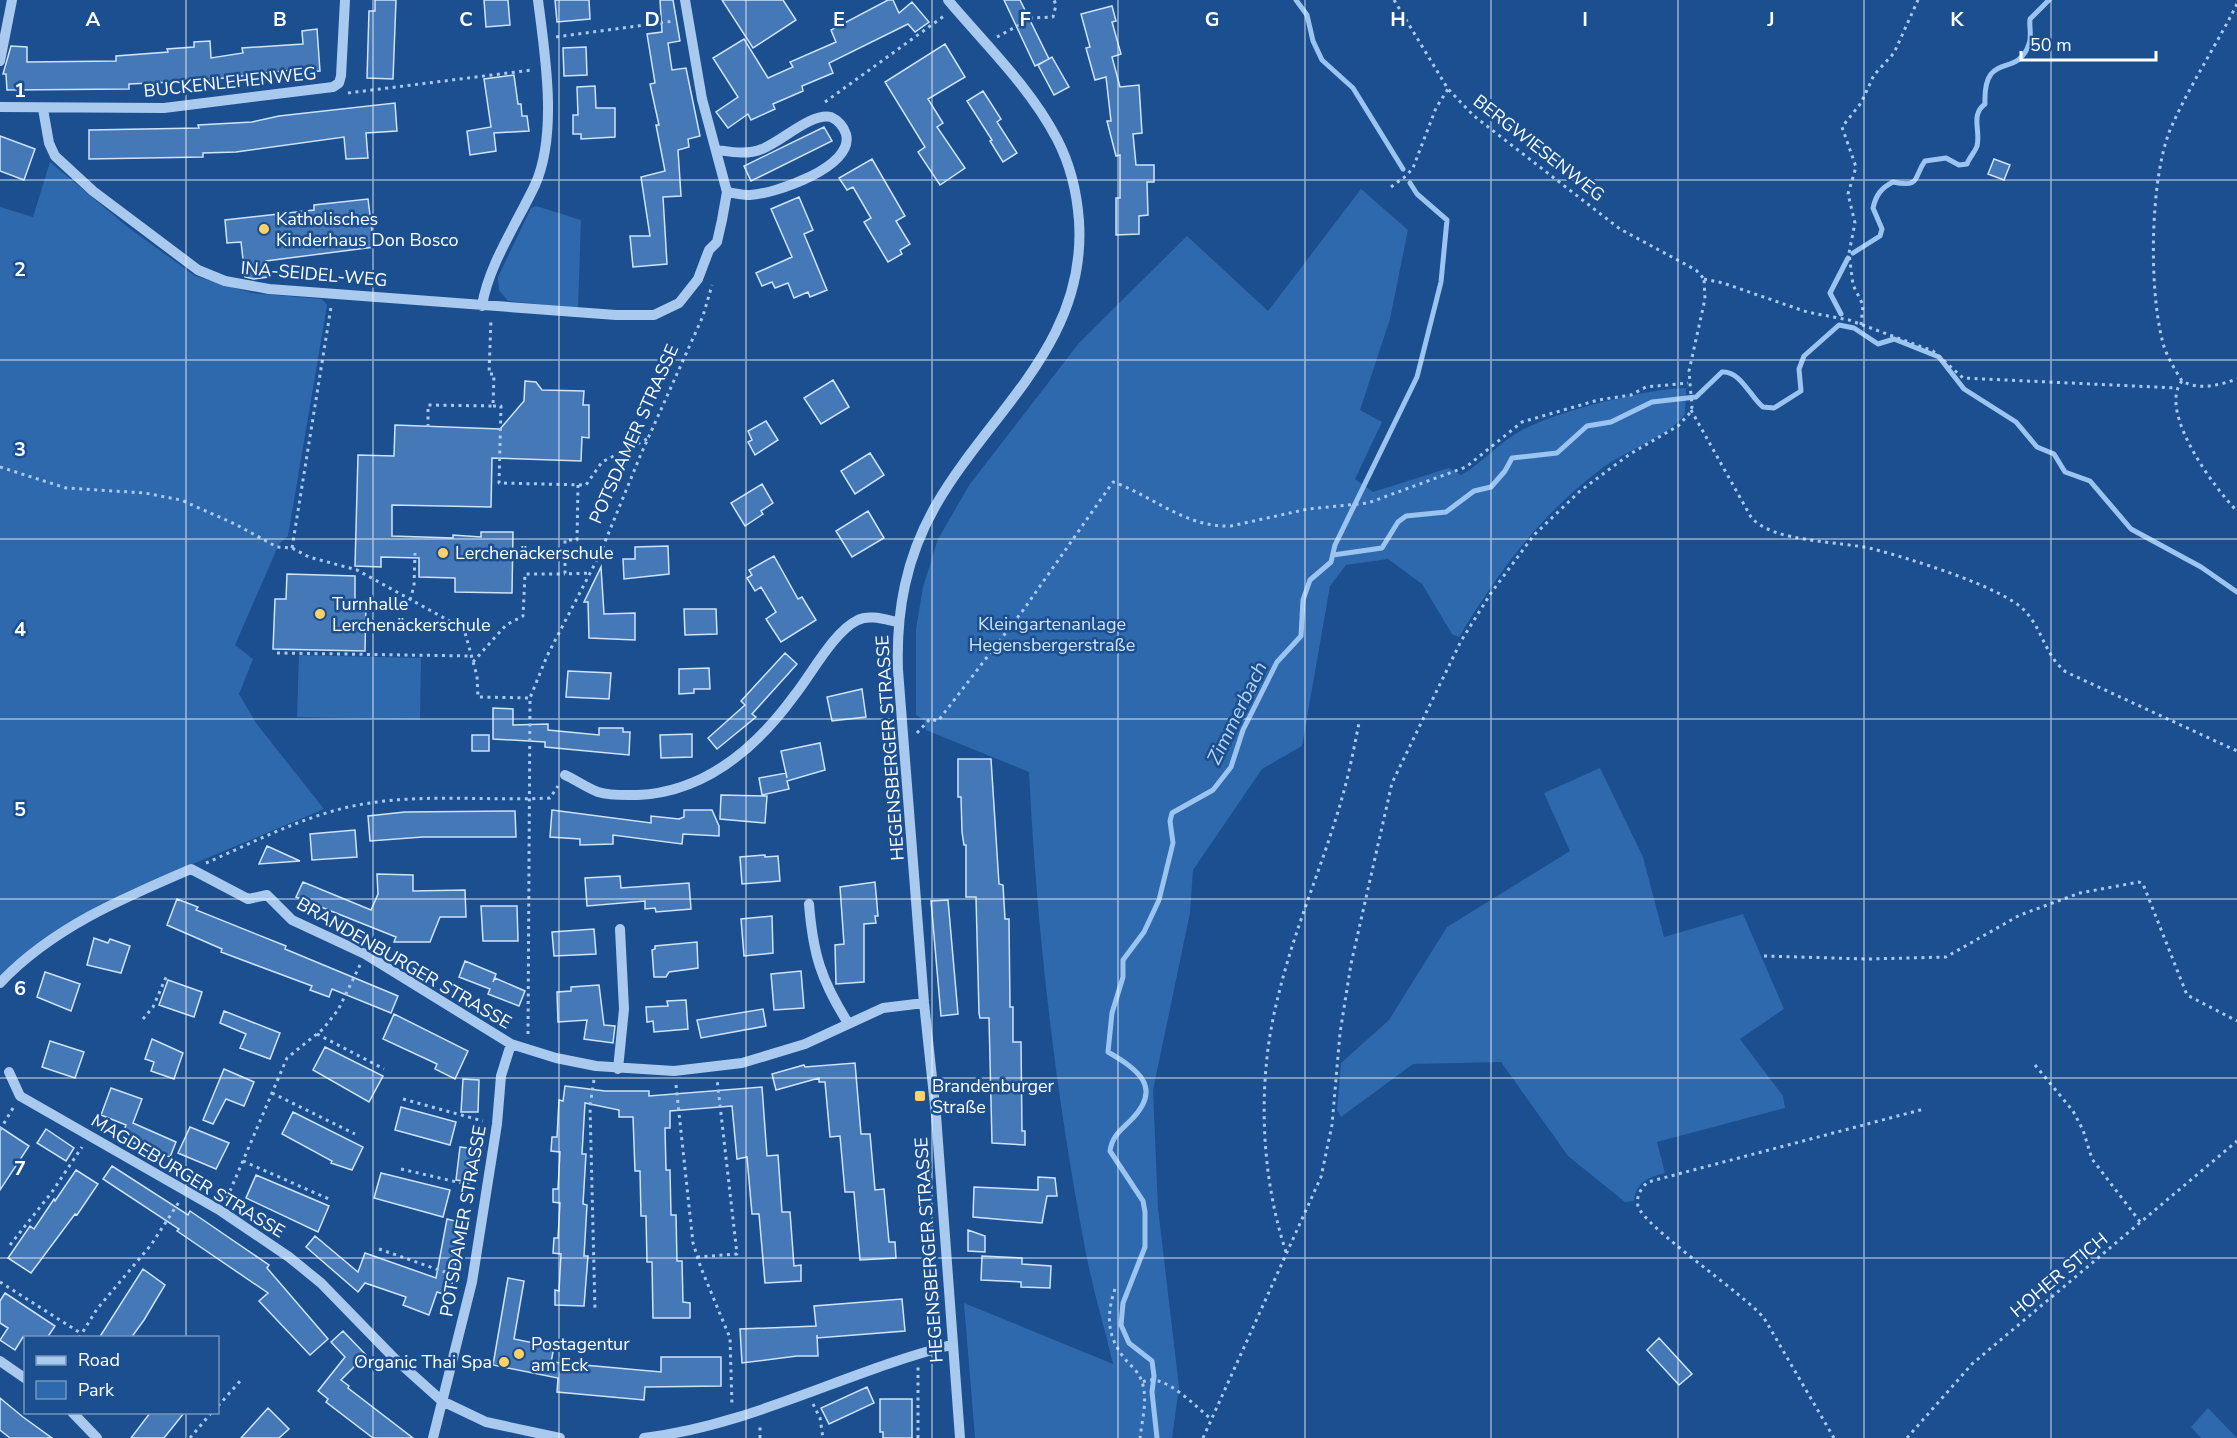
<svg xmlns="http://www.w3.org/2000/svg" width="2237" height="1438" font-family="'Nunito Sans',sans-serif">
<style>
.green{fill:#2e69ad}
.lines{fill:none;stroke-linecap:round;stroke-linejoin:round}
.stream{stroke:#9cc4f0;stroke-width:5}
.building{fill:#4478b7;stroke:#cfe3fa;stroke-width:1.5}
.path{stroke:#a9c9ee;stroke-width:3;stroke-dasharray:3 4.5;stroke-linecap:butt}
.minor{stroke:#a9c9ee;stroke-width:10}
.grid{fill:none;stroke:#fff;stroke-width:1.5;stroke-opacity:0.55}
.poi-dot{fill:#ffd166;stroke:#1b4f8f;stroke-width:2}
.labels{text-anchor:middle;dominant-baseline:central;stroke-width:5;stroke-linejoin:round;paint-order:stroke}
.street-label{font-size:18px;fill:#fff;stroke:#1b4f8f}
.poi-label{font-size:18px;fill:#fff;stroke:#1b4f8f;text-anchor:start}
.park-label{font-size:18px;fill:#cfe3fa;stroke:#1b4f8f}
.water-label{font-size:20px;font-style:italic;fill:#b5d3f5;stroke:#1b4f8f}
.grid-label{font-size:20px;text-anchor:middle;font-weight:bold;fill:#fff;stroke:#1b4f8f;stroke-width:5;stroke-linejoin:round;paint-order:stroke}
</style>
<rect width="100%" height="100%" fill="#1b4f8f"/>
<path class="green" d="M50 162 129 228 195 276 252 293 322 299 327 305 288 536 279 544 235 645 253 659 239 694 256 723 324 809 126 892 0 977V207L33 217Z
M1361 189 1408 230 1390 319 1360 410 1382 422 1355 479 1373 492 1449 468 1461 475C1484 462 1500 441 1524 429 1562 410 1644 389 1686 388L1685 414C1669 437 1624 451 1601 469 1539 516 1499 571 1459 637L1452 634 1422 584 1388 559 1346 565 1330 586 1302 746 1262 769 1193 870 1190 913 1153 1090 1158 1208 1179 1387 1172 1438H975L964 1303 1113 1364C1104 1325 1092 1287 1085 1248 1055 1091 1037 932 1029 772L926 730 924 720 916 715V629L923 587 938 539 970 484 1079 343 1187 236 1268 311Z
M536 206 581 220 578 308 508 301 499 290 498 277 531 208Z
M299 655 421 658 420 720 297 717Z
M1600 768 1643 857 1664 937 1743 914 1784 1009 1740 1039 1783 1096 1785 1108 1657 1142 1665 1173C1647 1178 1637 1181 1634 1201L1625 1202 1568 1156 1501 1062 1413 1064 1341 1117 1337 1110 1341 1063 1389 1020 1447 927 1570 851 1544 793Z
M2208 1408 2237 1438H2201L2191 1427Z"/>
<g class="lines">
<path class="stream" d="M1296 0 1307 15 1313 41 1322 60 1353 88 1403 169
M1853 253 1880 236 1882 229 1873 208C1876 195 1881 188 1893 182 1922 188 1913 177 1925 161L1946 158 1959 165 1967 164C1969 158 1975 152 1977 146 1981 131 1970 115 1985 104 1983 49 2017 80 2029 44 2032 36 2029 27 2030 19L2049 0
M1841 314 1830 293 1848 258
M1333 555 1382 548 1398 522 1406 516 1446 512 1474 491 1491 487 1505 471 1512 458 1557 453 1587 426 1611 422 1652 402 1696 397 1722 372C1740 370 1751 398 1763 407L1774 408 1801 391 1799 369 1804 356 1839 325 1854 328 1878 344 1894 339 1939 357 1964 389 2016 422 2037 447 2054 454 2065 472 2090 481 2131 529 2201 567 2237 592
M1157 1438 1152 1392 1154 1376 1152 1361 1129 1343 1121 1325 1123 1303 1145 1247V1212L1143 1201 1110 1151C1112 1136 1121 1130 1131 1120 1164 1087 1137 1069 1108 1052L1112 1013 1123 977V960L1144 932 1159 900 1173 843 1170 821 1172 813 1213 790 1231 767 1243 730 1277 662 1301 636 1303 600 1310 580 1331 562 1335 545 1417 377 1441 282 1447 220 1417 194 1410 183"/>
</g>
<path class="building" d="M375 0H396L393 79 367 78 369 11H375Z
M484 0H508L510 25 486 27Z
M555 0H589L590 19 557 22Z
M660 0H673L680 41 668 43 672 70 686 68 700 136 688 139 689 147 678 150 681 196 663 197 667 264 633 267 630 236H650L641 177 665 171 656 125H659L650 84 655 83 647 34 662 32Z
M722 0H783L796 20 753 48Z
M888 0H893L899 13 912 2 929 22 915 32 908 24 829 63 833 73 802 86 803 91 773 104 775 109 751 120 748 114 728 128 716 112 738 97 713 58 744 39 768 78 793 67 790 62 836 42 831 30Z
M1004 0H1020L1049 59 1035 66Z
M1112 6 1116 21 1112 22 1121 54 1112 57 1120 87 1139 85 1142 133 1133 134 1136 165H1154V182H1147L1148 215 1139 216V234L1116 235V198H1120V155L1116 156 1107 121H1111L1106 77 1095 80 1086 48 1090 47 1081 14Z
M317 29 320 71 291 73V70L199 81 129 84V89L7 90 6 74H3L11 46 27 47V62L116 61V56L168 52 167 49 194 47V42L210 41 211 58 243 53 242 48 303 44 302 31Z
M945 44 965 77 928 99 943 123 937 127 965 168 940 185 918 152 925 147 885 82Z
M586 47 587 75 564 76 563 48Z
M1052 57 1069 87 1054 95 1038 65Z
M514 75 518 104H521L522 116H527L529 131 494 133 496 151 470 155 467 131 491 127 484 79Z
M595 86 596 108H615V137L581 139V134H573V115H578L577 87Z
M983 91 1001 119 997 122 1017 153 1003 162 990 141 992 140 967 101Z
M395 103 397 131 366 133 368 158 346 159 344 137 236 152 203 153V157L89 159V130L199 128 198 125 252 122 279 116Z
M824 127 832 141 751 181 744 166Z
M0 136 35 149 24 180 0 171Z
M872 159 905 216 896 221 910 244 900 250 902 254 888 262 864 222 871 218 853 187 847 190 839 178Z
M1994 159 2010 165 2004 180 1988 174Z
M799 197 813 230 804 234 827 290 810 297 808 292 794 298 788 283 775 288 772 282 762 286 756 273 792 257 771 209Z
M368 199 374 247 266 261 268 277 254 279 245 277 241 242 227 243 225 220 314 210V205Z
M833 380 849 407 821 424 804 398Z
M525 381 536 382 542 390 584 391 583 405H589V438L582 437 581 461 492 458 491 507 392 505V536L453 538V535L481 537V532H513L512 593 455 592V578L419 577V558L381 557V567L355 566 358 455 394 456 395 425 500 429 524 401Z
M766 421 778 440 755 455 748 442 752 440 748 431Z
M870 453 884 475 855 494 841 471Z
M762 484 773 503 761 511 763 514 745 526 731 503Z
M868 511 884 538 852 557 836 531Z
M668 546 669 574 624 579 623 559H635V547Z
M774 556 798 599 802 597 816 620 781 642 766 619 776 612 761 587 755 591 747 578 752 575 749 570Z
M601 567 604 614 635 613V640L589 638 588 602H584Z
M287 574 355 576V600H366L365 651 273 649 275 599H286Z
M684 609H716L717 634 685 635Z
M785 653 797 664 752 714 756 717 717 749 708 738 745 705 741 701Z
M709 668 710 689H694V693L679 694V669Z
M568 671 611 673 609 699 566 697Z
M862 689 866 717 832 721 827 697Z
M493 708 513 709V725L548 724V730L599 735V728H623V732H630L629 755 545 747V742L493 739Z
M692 734V757L661 758 660 735Z
M472 735H489V751H472Z
M820 743 825 770 787 781 789 789 762 795 759 778 786 773 787 778 781 751Z
M958 759H991L999 884 1003 885 1005 919H1009L1010 1007H1013V1042H1021L1022 1131H1025V1145L992 1143 989 1018H980L979 1013 976 897H966V845H964L962 832 961 797H958Z
M721 795 767 796 765 823 720 819Z
M552 810 651 823V816L679 819 684 817V810H712L719 826V836L683 834 682 844 613 835V844L580 845V839L550 837Z
M515 811 516 837H423L370 841 368 816 405 812Z
M355 830 357 857 312 860 310 834Z
M267 846 300 861 259 864Z
M765 855V857L778 856 780 881 742 884 740 857Z
M377 874 413 875V891L465 890 466 917H440L430 942H394L396 937 296 897 303 882 371 910 378 894Z
M620 876 621 888 689 883 691 909 656 912 655 908 645 909V901L587 906 585 878Z
M875 882 878 916H875L876 923 864 924V982L836 984 835 945 844 944 840 887Z
M177 899 198 907 196 910 286 946 285 949 398 996 391 1013 332 989 329 997 310 990 312 986 221 952 222 949 167 925Z
M948 900 958 1014 941 1016 931 901Z
M481 906H517L518 941H483Z
M772 916 773 953 744 956 741 919Z
M594 929 596 954 554 956 552 932Z
M94 938 108 943 110 939 130 946 121 973 87 965Z
M697 942 698 968 669 972 666 977H654L652 950 655 949V946Z
M465 961 496 974 493 982 495 978 525 991 519 1006 488 994 490 989 459 977Z
M801 971 804 1008 774 1010 771 974Z
M45 972 80 984 71 1011 37 997Z
M168 980 202 992 194 1017 159 1005Z
M599 985 604 1025 615 1026 613 1043 584 1039 587 1020 558 1022 557 992 571 991V987Z
M686 1000 688 1029 654 1032 653 1021 647 1022 646 1007 668 1006 667 1001Z
M763 1009 766 1026 701 1038 697 1020Z
M224 1011 280 1033 270 1059 240 1048 246 1034 220 1023Z
M394 1014 468 1051 455 1079 435 1069 437 1064 383 1039Z
M152 1039 183 1053 174 1079 151 1071 154 1062 145 1059Z
M50 1041 84 1052 75 1078 42 1067Z
M325 1047 383 1076 369 1102 313 1070Z
M855 1063 861 1134H870L875 1190 884 1189 889 1242H895L896 1258 860 1260 854 1192H845L840 1136 830 1137 825 1082H819V1078L776 1090 772 1074 804 1065 805 1067Z
M224 1069 254 1082 244 1106 226 1099 213 1124 203 1120Z
M463 1079 479 1080 478 1112H461Z
M565 1086 605 1091H649V1096L762 1087 767 1156 778 1155 782 1212H790L794 1266 801 1265V1281L765 1283 759 1214H752L747 1157 737 1159 732 1106 670 1111V1128H665L666 1170H670L671 1215H676L677 1261H682L683 1302 690 1303V1318H653L652 1262H647L646 1216H641L640 1171H635L633 1117H619V1110L585 1103 582 1154H586L583 1204 587 1205 584 1256H588L584 1306 555 1305V1290L559 1291 561 1254 553 1253 554 1238H558L560 1203 553 1202V1189H558L560 1152 551 1151 552 1137H557L559 1100 563 1101Z
M111 1088 142 1099 133 1123 176 1142 170 1157 121 1138 126 1125 101 1115Z
M401 1107 456 1122 450 1145 395 1130Z
M293 1112 363 1147 352 1170 331 1163 332 1161 282 1134Z
M0 1127 29 1146 0 1190Z
M190 1127 229 1143 216 1169 178 1153Z
M46 1129 74 1148 66 1161 37 1143Z
M460 1147 476 1149 472 1182 456 1180Z
M112 1166 188 1215 190 1211 269 1265 267 1268 328 1339 310 1355 259 1301 268 1293 177 1231 179 1229 103 1179Z
M76 1170 98 1184 77 1215 75 1214 31 1273 8 1258 30 1226 34 1229 54 1199 55 1201Z
M381 1173 450 1190 443 1217 374 1198Z
M256 1175 329 1206 318 1232 246 1198Z
M1038 1177 1055 1178 1057 1196H1047L1042 1223 973 1217 974 1187 1038 1190Z
M447 1219 463 1223 452 1284 449 1296 437 1292 429 1315 403 1305 406 1297 365 1283 358 1292 306 1247 315 1236 358 1272 365 1253 436 1278Z
M968 1230 985 1236V1252L968 1251Z
M982 1256 1022 1258V1264L1051 1266 1050 1288 1021 1287V1282L981 1280Z
M143 1269 165 1285 144 1320 131 1338H99Z
M508 1278 524 1281 514 1339 554 1347 551 1362 661 1372V1357H721V1386L645 1387 644 1400 557 1392 558 1378 493 1365Z
M5 1293 55 1326 47 1338 23 1337 15 1350 0 1340 8 1328 0 1323V1301Z
M902 1299 905 1331 817 1338V1335L818 1356H797L742 1363 740 1329 816 1326 814 1306Z
M343 1331 366 1355 341 1380 349 1386 348 1388 413 1438H373L326 1402 328 1399 318 1391 345 1357 331 1342Z
M1659 1338 1692 1374 1679 1385 1647 1350Z
M867 1387 874 1403 829 1424 821 1408Z
M0 1398 23 1417 52 1438H10L0 1430Z
M880 1399H912V1438H883V1432H880Z
M268 1408 289 1429 279 1438H241Z
M150 1413H184L164 1438H131Z"/>
<g class="lines">
<path class="path" d="M1394 0 1448 89 1474 116 1620 229 1696 270 1704 279
M2237 4C2216 46 2189 86 2170 130 2150 180 2149 287 2162 339 2165 354 2174 368 2182 381 2199 391 2219 385 2237 379
M556 37 674 21
M997 37 1032 18 1053 17 1056 5 1054 0
M348 93 532 70
M825 102 944 16
M1391 187 1406 176 1413 168 1436 108 1448 89
M1704 279 1723 283 1807 312 1849 320 1933 351 1963 378 2177 388
M1861 325 1863 305 1853 285 1849 253 1855 223 1848 194 1856 167 1842 127 1861 103 1874 75 1894 53 1918 0
M2182 381C2157 411 2215 489 2237 511
M493 406H501L499 483 586 485 602 462 647 439
M1691 410 1751 517C1772 543 1842 541 1873 549 1908 558 2003 587 2025 611 2043 630 2045 656 2066 672L2237 751
M428 427V405L493 406 494 374H489L491 319
M0 467 66 488 145 493 181 500 235 524 277 547 292 548 309 557 357 570 464 629 477 676 478 697 530 698
M578 485 577 540H565V574L591 573
M292 548 331 307
M410 600 414 586 415 553
M277 653 471 656
M473 662 506 625 523 616 525 574H565
M917 733 930 719 938 721 1024 609 1113 482C1153 496 1186 528 1231 526L1308 509 1368 503 1466 467 1522 422 1598 400 1631 395 1646 387 1688 383
M206 863C259 840 313 811 370 803 427 794 492 801 550 798L558 786
M1764 956 1868 959 1946 957 2020 915 2080 893 2139 882 2143 884 2187 995 2237 1021
M143 1019 153 1007 167 975
M317 1034 384 1069
M528 1034 530 698 547 656 600 554 641 454 703 316 712 285
M2035 1065 2073 1111 2083 1130 2092 1159 2141 1223
M594 1080 590 1106 595 1310
M676 1085 693 1243 701 1268 730 1338 732 1406
M272 1093 355 1134
M403 1099 483 1121
M0 1130 13 1108
M243 1161 331 1200
M401 1169 474 1186
M227 1198 287 1058 323 1029 338 1010 360 965
M10 1245 52 1192 82 1147
M379 1249 459 1277
M1286 1252C1260 1173 1257 1078 1278 997 1294 929 1323 865 1342 798 1349 774 1354 748 1359 723
M697 1257 737 1254 717 1079
M0 1282 82 1334
M1115 1289C1106 1315 1107 1337 1125 1359 1131 1366 1139 1372 1142 1382 1148 1399 1142 1420 1140 1438
M79 1338 97 1309 151 1245 179 1202
M1143 1382C1163 1371 1196 1407 1211 1419
M813 1404 820 1418 823 1438
M218 1406 242 1379
M190 1438 212 1412
M760 1438V1425
M918 1438V1367
M1203 1438 1321 1177 1332 1125 1340 1033 1351 964 1392 783 1461 641 1491 593 1534 535 1580 491 1630 454 1678 426 1689 414 1692 407 1689 371 1705 299 1704 279
M1834 1438 1764 1318C1744 1294 1643 1226 1638 1206 1636 1196 1641 1188 1648 1182L1924 1109
M1907 1438 1972 1364 2237 1141"/>
<path class="minor" d="M948 0C985 44 1030 87 1057 139 1070 164 1077 193 1079 221 1087 343 991 410 936 505 906 557 896 611 898 670L924 1003 936 1115 960 1438
M0 61 12 0
M0 107 164 108 333 87 339 83 341 76 345 0
M43 109 49 143 55 156 93 191 198 270 225 281 269 289 616 315H654L679 303 698 279 709 250 717 242 722 220 727 192 702 99 685 0
M717 150C732 152 747 155 762 149 781 142 812 112 831 117 838 120 844 127 846 134 855 167 774 194 750 195 742 195 734 193 727 192
M482 306C488 266 517 223 535 185 558 134 545 54 538 0
M565 775C576 780 587 788 598 792 611 796 625 795 638 795 705 792 756 748 794 696 811 675 834 631 858 620 869 614 887 620 898 622
M809 904C813 954 821 980 848 1023
M0 983C52 928 123 898 191 869L248 899 267 895 292 920 365 954 511 1044 556 1058 596 1066 674 1071 742 1063 805 1044 883 1008 924 1003
M618 1069 624 1009 620 929
M9 1072 20 1096 221 1211 289 1257 321 1283 394 1358 442 1401 486 1422 560 1438
M0 1361 26 1379
M72 1412 97 1438
M433 1438 472 1282 497 1124 501 1076 511 1044
M644 1438C752 1425 847 1371 951 1345"/>
</g>
<path class="grid" d="M186 0V1338M373 0V1438M559 0V1438M746 0V1438M932 0V1438M1118 0V1438M1305 0V1438M1491 0V1438M1678 0V1438M1864 0V1438M2051 0V1438M0 180H2237M0 360H2237M0 539H2237M0 719H2237M0 899H2237M0 1078H2237M0 1258H2237M186 1412V1438"/>
<g class="poi-dot">
<circle cx="264" cy="229" r="6"/>
<circle cx="443" cy="553" r="6"/>
<circle cx="320" cy="614" r="6"/>
<rect x="914" y="1090" width="12" height="12" rx="3"/>
<circle cx="519" cy="1354" r="6"/>
<circle cx="504" cy="1362" r="6"/>
</g>
<g class="labels">
<g class="street-label">
<text transform="translate(230 82) rotate(-6)">BUCKENLEHENWEG</text>
<text transform="translate(1539 148) rotate(38)">BERGWIESENWEG</text>
<text transform="translate(314 274) rotate(5)">INA-SEIDEL-WEG</text>
<text transform="translate(634 434) rotate(-66)">POTSDAMER STRASSE</text>
<text transform="translate(890 748) rotate(-94)">HEGENSBERGER STRASSE</text>
<text transform="translate(404 963) rotate(30)">BRANDENBURGER STRASSE</text>
<text transform="translate(188 1176) rotate(31)">MAGDEBURGER STRASSE</text>
<text transform="translate(463 1221) rotate(-80)">POTSDAMER STRASSE</text>
<text transform="translate(929 1250) rotate(-94)">HEGENSBERGER STRASSE</text>
<text transform="translate(2059 1275) rotate(-40)">HOHER STICH</text>
</g>
<g class="poi-label">
<text x="276" y="219">Katholisches<tspan x="276" dy="21">Kinderhaus Don Bosco</tspan></text>
<text x="455" y="553">Lerchenäckerschule</text>
<text x="332" y="604">Turnhalle<tspan x="332" dy="21">Lerchenäckerschule</tspan></text>
<text x="932" y="1086">Brandenburger<tspan x="932" dy="21">Straße</tspan></text>
<text x="531" y="1344">Postagentur<tspan x="531" dy="21">am Eck</tspan></text>
<text x="492" y="1362" text-anchor="end">Organic Thai Spa</text>
</g>
<g class="park-label">
<text x="1052" y="624">Kleingartenanlage<tspan x="1052" dy="21">Hegensbergerstraße</tspan></text>
</g>
<g class="water-label">
<text transform="translate(1237 713) rotate(-64)">Zimmerbach</text>
</g>
</g>
<g class="grid-label">
<text x="93" y="26">A</text>
<text x="280" y="26">B</text>
<text x="466" y="26">C</text>
<text x="652" y="26">D</text>
<text x="839" y="26">E</text>
<text x="1025" y="26">F</text>
<text x="1212" y="26">G</text>
<text x="1398" y="26">H</text>
<text x="1585" y="26">I</text>
<text x="1771" y="26">J</text>
<text x="1957" y="26">K</text>
<text x="20" y="97">1</text>
<text x="20" y="276">2</text>
<text x="20" y="456">3</text>
<text x="20" y="636">4</text>
<text x="20" y="816">5</text>
<text x="20" y="995">6</text>
<text x="20" y="1175">7</text>
</g>
<rect x="24" y="1336" width="195" height="78" fill="#1b4f8f" stroke="#7695bc" stroke-width="1.5"/>
<rect x="36" y="1356" width="30" height="9" fill="#a9c9ee" stroke="#7695bc" stroke-width="1.5"/>
<text x="78" y="1366" font-size="18" fill="#ffffff">Road</text>
<rect x="36" y="1381" width="30" height="18" fill="#2e69ad" stroke="#7695bc" stroke-width="1.5"/>
<text x="78" y="1396" font-size="18" fill="#ffffff">Park</text>
<path d="M2021 51v9h135v-9" fill="none" stroke="#ffffff" stroke-width="3"/>
<text x="2030" y="51" font-size="18" fill="#ffffff" stroke="#1b4f8f" stroke-width="4.5" paint-order="stroke">50 m</text>
</svg>
